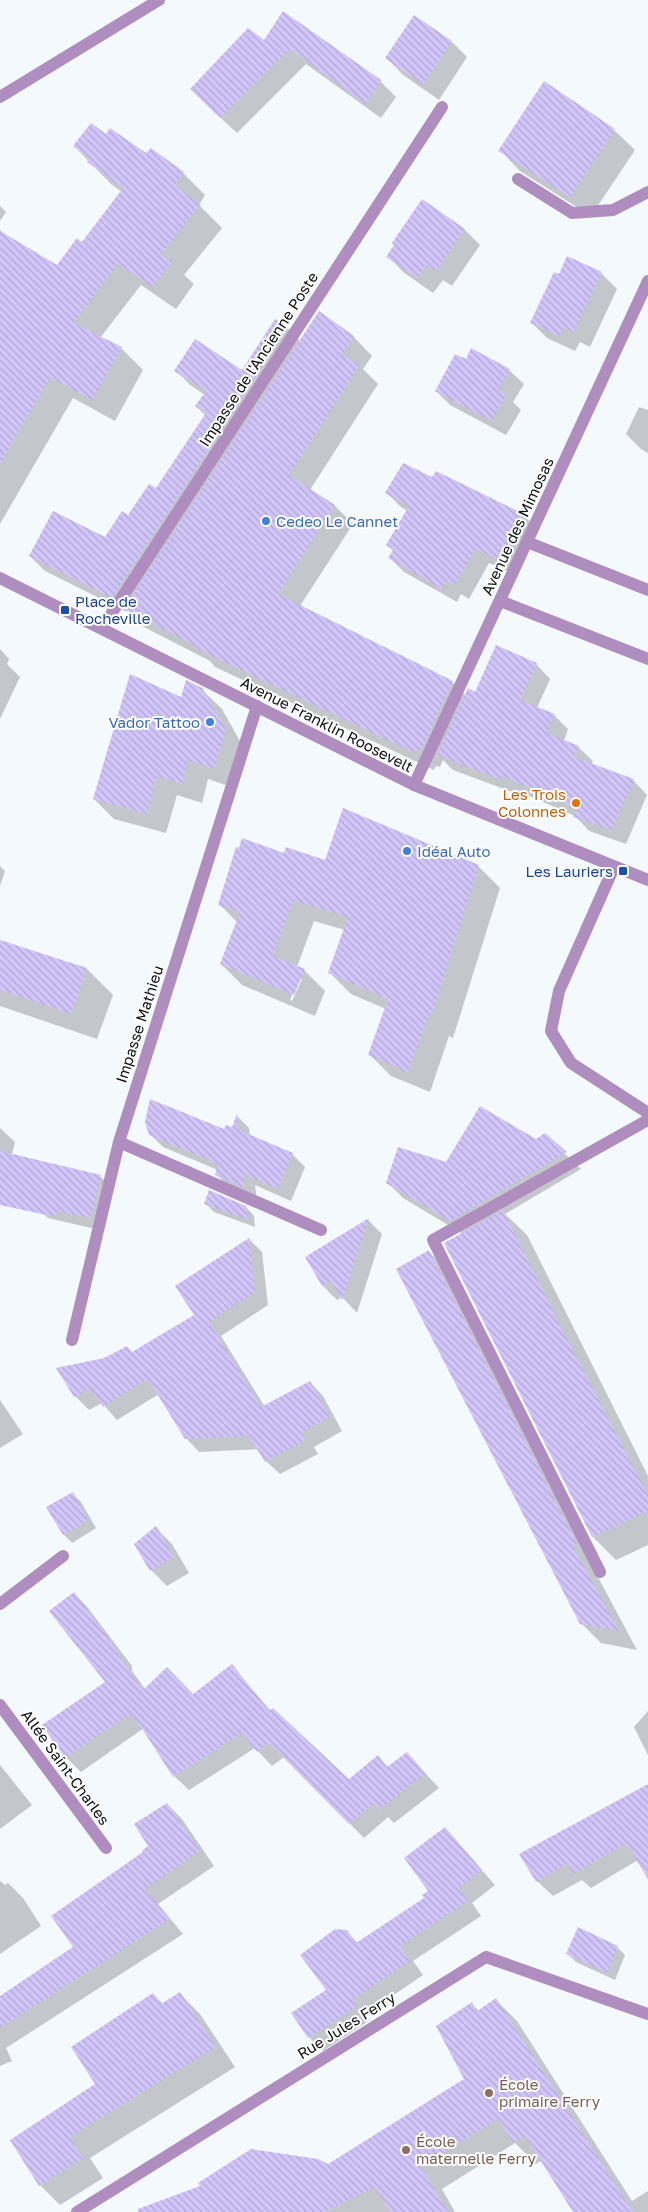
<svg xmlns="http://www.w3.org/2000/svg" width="648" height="2212" font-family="'Golos Text',sans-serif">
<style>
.shadow{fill:#0003;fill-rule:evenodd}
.building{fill:url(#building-back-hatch)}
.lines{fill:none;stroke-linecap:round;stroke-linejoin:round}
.service{stroke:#af8dbf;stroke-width:12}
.minor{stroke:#af8dbf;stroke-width:12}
.tertiary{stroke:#af8dbf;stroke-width:12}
.shop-dot{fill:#3f7fe0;stroke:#fff;stroke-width:2}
.transit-dot{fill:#1a4fb4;stroke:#fff;stroke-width:2}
.food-dot{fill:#e8710a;stroke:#fff;stroke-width:2}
.education-dot{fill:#8d6e63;stroke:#fff;stroke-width:2}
.labels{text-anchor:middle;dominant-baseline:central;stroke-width:4;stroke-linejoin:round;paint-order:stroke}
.street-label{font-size:15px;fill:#0e1011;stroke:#fff}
.shop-label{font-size:15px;fill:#366cbe;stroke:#fff;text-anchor:start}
.transit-label{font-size:15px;fill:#164399;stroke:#fff;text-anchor:start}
.food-label{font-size:15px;fill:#c56008;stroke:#fff;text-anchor:end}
.education-label{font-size:15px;fill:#785e54;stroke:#fff;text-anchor:start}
</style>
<defs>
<pattern id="building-back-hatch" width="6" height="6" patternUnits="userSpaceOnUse" patternTransform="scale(1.25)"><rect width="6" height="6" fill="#d1c4f8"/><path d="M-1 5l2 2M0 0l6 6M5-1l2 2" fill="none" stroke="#b2a7d4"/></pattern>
</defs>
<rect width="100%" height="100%" fill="#f4f9fe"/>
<path class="shadow" d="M283 12 380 81 396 97 381 118 306 64 237 133 207 105 264 42Z
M414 17 452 42 467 57 439 100 402 74 387 58Z
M614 130 635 150 591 216 520 171 500 150Z
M106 136 183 173 205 195 199 205 222 228 184 275 194 284 176 309 141 285 100 338 121 348 143 370 115 421 73 398 0 524V230L7 237 57 267 82 244 122 192 111 184 74 146Z
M422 200 465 230 480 245 452 286 443 280 433 293 403 272 388 256Z
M0 206 6 212 0 221Z
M601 273 617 289 590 347 580 342 575 351 547 338 532 323 560 275Z
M319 313 354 337 372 356 363 369 378 384 310 490 335 506 353 524 300 606 452 682 466 696 475 693 536 664 550 679 537 708 554 715 568 729 564 741 578 747 593 761 591 765 633 780 647 795 626 844 589 831 575 816 516 790 515 793 453 770 443 760 440 767 436 766 434 770 215 667 210 661 144 627 128 610 127 612 45 571 30 556 105 538 156 490 206 416 196 406 205 395 190 385 176 370 242 372 275 321 288 328 300 341Z
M467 361 509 370 524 384 513 402 521 410 506 435 450 405 436 391Z
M639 407 648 410V453L642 450 626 434Z
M432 479 523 515 538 529 516 575 489 563 469 599 461 594 457 602 404 572 390 558 394 551 388 545 408 511 401 507 387 493Z
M0 649 9 659 7 664 20 677 0 719Z
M201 689 222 709 245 750 234 788 208 779 202 803 177 795 166 833 114 819 94 799 182 699Z
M285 854 326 862 478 866 500 888 453 1038 449 1036 430 1092 391 1076 369 1054 386 1009 351 994 329 972 345 930 314 921 297 967 304 970 325 991 315 1016 242 985 221 964 237 922 219 904ZM299 979H302L292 1001 290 1000Z
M0 866 5 871 0 886Z
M0 941 87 969 113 995 97 1039 0 1006Z
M237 1116 249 1128 250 1136 292 1154 305 1167 291 1201 255 1185 257 1199 229 1187 216 1174 218 1170 163 1147 150 1134 225 1131 233 1129Z
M0 1128 15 1142 12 1155 100 1176 113 1189 104 1231 48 1218 41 1211 0 1202Z
M545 1135 581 1169 505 1214 527 1235 648 1476V1545L616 1560 593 1537 445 1244 463 1234 403 1198 387 1182 536 1140Z
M206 1204 246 1207 254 1216 255 1227 214 1212Z
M368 1220 382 1234 357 1313 342 1297 337 1300 323 1286 307 1258Z
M249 1239 262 1252 268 1305 221 1336 265 1407 310 1382 323 1396 342 1431 314 1447 318 1454 280 1474 266 1461 259 1449 199 1452 186 1438 159 1394 117 1420 102 1403 89 1410 75 1396 133 1353 196 1315 177 1287Z
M429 1252 448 1271 592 1566 637 1650 601 1643 581 1623Z
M0 1400 23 1434 0 1448Z
M73 1494 81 1502 96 1528 72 1543 64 1535 48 1508Z
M156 1528 172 1544 189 1573 167 1586 151 1570Z
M74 1593 88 1608 132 1666V1671L146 1690 194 1696 232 1666 271 1711 349 1781 378 1757 389 1768 407 1753 439 1788 394 1823 388 1817 364 1838 284 1757 272 1766 255 1748 189 1790 174 1776 144 1728 81 1772 66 1757 44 1725 107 1682Z
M648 1711V1755L634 1727Z
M0 1765 32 1805 0 1829Z
M648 1785V1871L638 1860 591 1888 582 1880 553 1896 537 1881Z
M167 1804 182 1819 214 1866 158 1904 183 1934 6 2048 12 2061 0 2066V1998L75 1947 150 1847Z
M445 1829 495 1885 472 1903 481 1916 413 1961 423 1975 366 2014 370 2020 323 2051 309 2037 328 1990 346 1931 358 1943 426 1898 430 1891Z
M0 1881 5 1885 8 1883 23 1898 41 1926 0 1954Z
M617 1947 625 1955 615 1980 576 1962 568 1954Z
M153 1994 163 2004 180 1994 200 2014 235 2067 90 2158 103 2178 60 2205 40 2185 97 2084Z
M496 2000 517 2021 632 2201 648 2191V2212H575L542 2160 536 2164 515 2143 442 2189 455 2212H172L328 2166 466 2079 472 2004 479 2011Z"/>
<path class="building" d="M283 11 381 80 365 104 290 49 220 118 190 89 248 28 264 40Z
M414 15 452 41 423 85 385 58Z
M544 81 615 129 570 197 498 151Z
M91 123 106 134 110 128 146 153 151 148 184 172 175 185 201 204 160 255 173 261 153 287 118 264 73 323 122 347 92 400 50 377 0 464V231L57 265 77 238 82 242 123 188 87 162 89 158 73 146Z
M422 199 465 229 436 271 426 265 417 278 386 257 394 245 392 243Z
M567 256 602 272 574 332 564 328 559 336 530 323 554 272 559 274Z
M319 311 354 336 342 355 360 365 289 475 335 505 278 594 453 681 421 750 417 748 415 753 195 648 196 646 124 608Z
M275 319 288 327 112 598 29 556 53 511 105 537 122 511 128 515 149 484 156 488 206 413 195 406 206 391 174 371 195 339 242 370Z
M471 348 510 369 498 390 507 395 491 421 435 391 455 354 466 359Z
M403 463 432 477 436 471 524 514 502 562 475 549 455 585 446 581 442 589 388 558 393 550 386 545 409 506 385 493Z
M496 645 537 663 520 700 555 714 547 733 579 746 574 757 634 779 612 830 573 817 577 809 502 776 501 780 437 755 468 688 475 692Z
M130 674 181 697 186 680 202 688 226 729 214 769 188 760 182 784 157 776 147 814 93 799Z
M343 808 479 865 431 1017 428 1016 408 1072 368 1055 388 999 328 973 348 917 293 900 273 956 305 969 294 995 220 964 240 912 218 905 236 847 239 848 242 838 284 853 286 847 325 860Z
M0 940 87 968 71 1014 0 990Z
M150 1099 224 1129 226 1125 232 1127 237 1114 239 1130 293 1153 278 1189 243 1174 244 1188 215 1175 218 1164 149 1135 145 1122Z
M480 1106 536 1139 545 1133 567 1152 450 1221 386 1183 398 1147 446 1162Z
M0 1151 101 1175 91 1218 57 1211 56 1217 0 1205Z
M209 1190 246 1206 248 1220 204 1204Z
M503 1210 565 1335 648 1495V1511L592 1537 444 1243Z
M369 1218 342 1300 331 1281 322 1286 305 1257Z
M249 1238 255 1292 209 1322 261 1407 310 1381 330 1417 301 1433 306 1440 265 1462 249 1436 185 1439 148 1379 103 1407 91 1389 74 1397 56 1368 104 1358 127 1346 132 1352 194 1315 175 1286Z
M429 1250 577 1544 573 1546 619 1631 580 1624 396 1269Z
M73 1492 88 1520 63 1535 46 1507Z
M156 1526 174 1557 150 1571 134 1544Z
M74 1592 118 1651V1655L143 1690 167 1667 193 1694 232 1664 269 1711 273 1708 349 1779 378 1755 387 1767 407 1752 425 1773 379 1810 374 1803 349 1824 269 1743 257 1752 242 1733 173 1777 143 1730 130 1714 65 1758 42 1725 105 1682 49 1611Z
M648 1784V1879L626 1843 574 1874 568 1864 536 1882 519 1854Z
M167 1803 200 1851 145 1889 170 1919 0 2028V1996L73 1947 51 1916 143 1852 142 1851 148 1846 134 1824Z
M445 1827 482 1870 459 1888 468 1901 400 1946 410 1961 353 1999 357 2006 308 2038 291 2013 326 1990 300 1955 335 1929 347 1930 356 1943 424 1898 422 1895 428 1891 404 1858Z
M578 1927 618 1946 607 1973 566 1954Z
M180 1992 216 2047 70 2137 83 2158 39 2186 10 2140 95 2084 71 2047 153 1993 161 2004Z
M496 1998 633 2212H573L525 2136 513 2143 498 2119 421 2167 448 2212H390L375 2187 324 2212H138V2209L200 2186 198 2183 251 2149 318 2159 328 2164 464 2079 436 2026 472 2002 476 2012Z"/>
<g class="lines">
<path class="service" d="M518 179 572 213 613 210 648 192
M527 542 648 590
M500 601 648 659
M102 628 442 107
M257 706 119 1142 321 1230
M614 867 559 991 551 1031 571 1063 648 1113
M72 1340 119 1142
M600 1572 433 1240 648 1120"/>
<path class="minor" d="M0 97 159 0
M414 785 648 281
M0 1604 63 1556
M0 1705 106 1848
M77 2212 486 1957 648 2014"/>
<path class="tertiary" d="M0 578 414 785 648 880"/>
</g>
<g class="shop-dot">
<circle cx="266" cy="521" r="5"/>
<circle cx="210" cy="722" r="5"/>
<circle cx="407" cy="851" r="5"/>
</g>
<g class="transit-dot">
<rect x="60" y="605" width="10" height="10" rx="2.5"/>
<rect x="618" y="866" width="10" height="10" rx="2.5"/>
</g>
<circle class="food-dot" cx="576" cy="803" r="5"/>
<g class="education-dot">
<circle cx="489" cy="2093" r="5"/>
<circle cx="406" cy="2150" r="5"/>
</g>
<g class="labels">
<g class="street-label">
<text transform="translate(258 359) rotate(-57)">Impasse de l'Ancienne Poste</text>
<text transform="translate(517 526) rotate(-65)">Avenue des Mimosas</text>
<text transform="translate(327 724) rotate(27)">Avenue Franklin Roosevelt</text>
<text transform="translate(139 1024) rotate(-72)">Impasse Mathieu</text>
<text transform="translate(66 1767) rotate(54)">Allée Saint-Charles</text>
<text transform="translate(346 2025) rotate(-32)">Rue Jules Ferry</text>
</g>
<g class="shop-label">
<text x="276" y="521">Cedeo Le Cannet</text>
<text x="200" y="722" text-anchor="end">Vador Tattoo</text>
<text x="417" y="851">Idéal Auto</text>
</g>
<g class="transit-label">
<text x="75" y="601">Place de<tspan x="75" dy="17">Rocheville</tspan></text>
<text x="613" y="871" text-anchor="end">Les Lauriers</text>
</g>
<g class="food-label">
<text x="566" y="794">Les Trois<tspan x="566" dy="17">Colonnes</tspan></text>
</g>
<g class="education-label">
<text x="499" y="2084">École<tspan x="499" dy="17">primaire Ferry</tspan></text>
<text x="416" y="2141">École<tspan x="416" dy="17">maternelle Ferry</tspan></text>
</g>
</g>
</svg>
